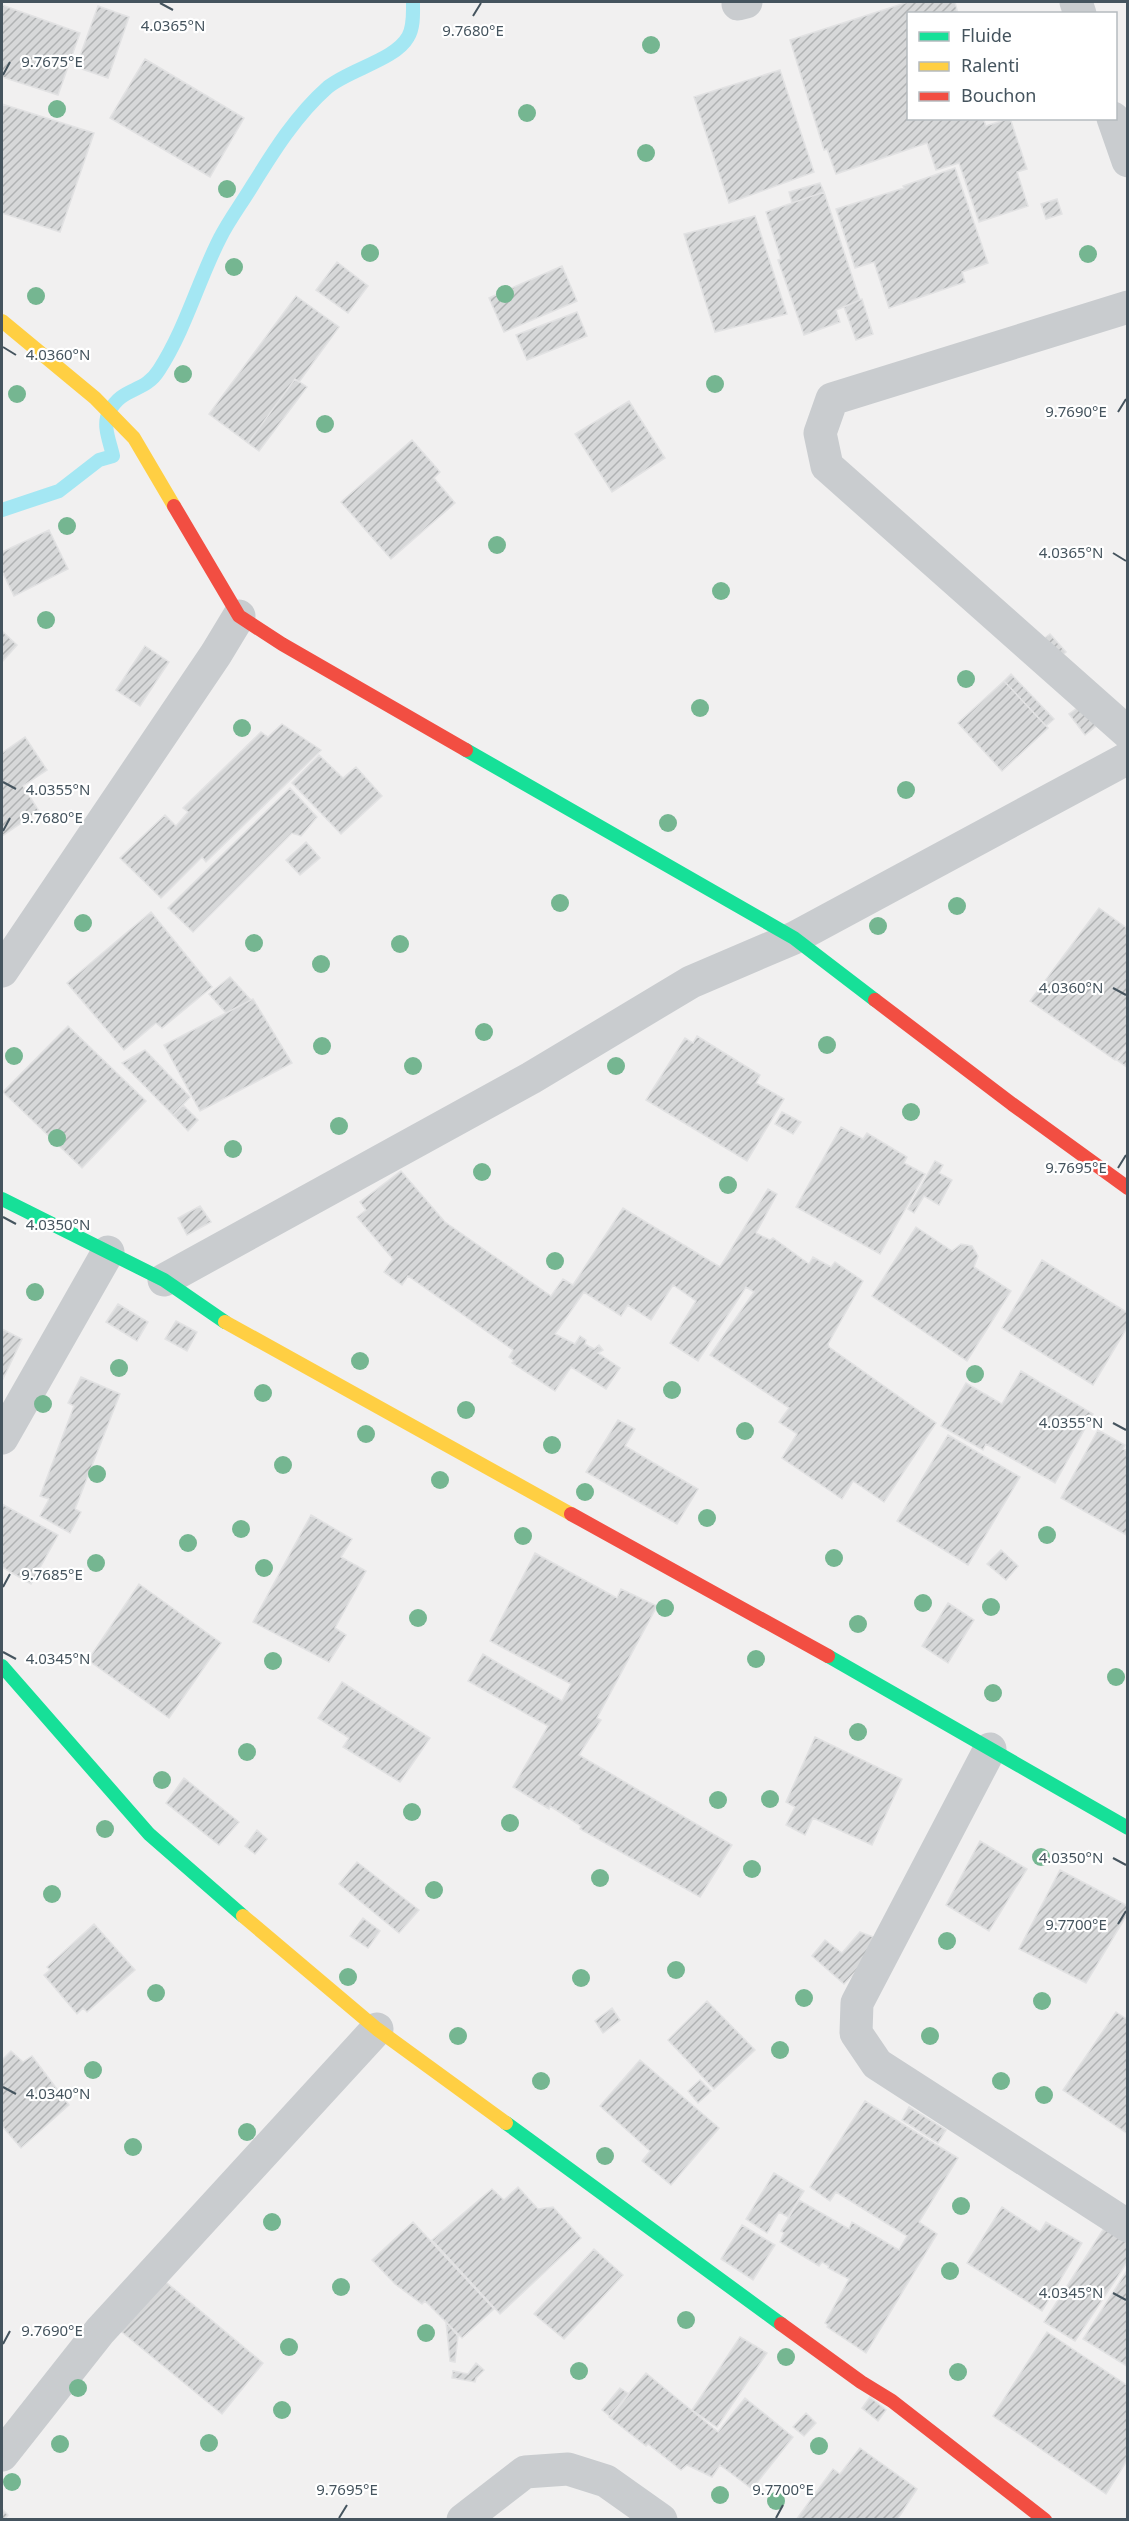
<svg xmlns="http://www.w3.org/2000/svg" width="1129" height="2521" font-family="'Noto Sans',sans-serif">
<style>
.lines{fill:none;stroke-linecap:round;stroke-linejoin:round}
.stream{stroke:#a4e7f3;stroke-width:14}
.building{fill:url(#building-hatch);stroke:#e2e2e3;stroke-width:1.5}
.street{stroke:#c9cccf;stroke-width:33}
.fast{stroke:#16e098;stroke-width:14}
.slow{stroke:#ffcf43;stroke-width:14}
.jam{stroke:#f24e42;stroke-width:14}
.tree{fill:#75b691}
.ticks{fill:none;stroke:#45545e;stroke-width:2}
.ticks-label{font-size:15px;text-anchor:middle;fill:#45545e;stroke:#fff;stroke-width:4.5;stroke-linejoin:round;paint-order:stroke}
</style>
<defs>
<pattern id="building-hatch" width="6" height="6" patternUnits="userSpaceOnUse" patternTransform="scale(1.5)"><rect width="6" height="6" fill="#d7d8d9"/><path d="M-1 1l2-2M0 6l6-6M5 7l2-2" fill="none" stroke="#b0b2b3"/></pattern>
</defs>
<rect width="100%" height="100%" fill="#f1f0f0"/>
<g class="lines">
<path class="stream" d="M2 510 59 491 99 460 113 456C110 442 102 425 109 412 122 386 144 394 159 370 186 328 198 281 220 238 228 222 239 207 249 191 272 154 295 116 328 87 350 69 395 60 408 37 414 27 413 13 413 2"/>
</g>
<path class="building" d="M908 2H955L958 14H908V118H983L986 126 1010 118 1027 169 1017 172 1028 206 979 222 959 163 936 170 927 143 836 174 827 149 824 150 790 40Z
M2 5 80 33 58 95 2 77Z
M98 6 129 17 108 78 76 67Z
M145 59 244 118 210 177 110 118Z
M780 70 814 172 729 203 694 97Z
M2 104 94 133 60 232 2 213Z
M955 168 988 263 962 272 965 282 889 308 874 262 855 268 836 209 904 188 903 186Z
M820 183 824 192 792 203 789 192Z
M824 192 860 300 836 310 840 322 804 335 778 260 781 259 766 212Z
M1057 199 1062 214 1046 219 1041 204Z
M755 216 787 314 715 332 684 234Z
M337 262 368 286 348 313 316 290Z
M562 266 577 301 504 332 489 298Z
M296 296 339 327 299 382 295 379 248 443 209 414Z
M862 299 873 334 856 340 844 307Z
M577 312 587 336 527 360 516 335Z
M295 379 307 387 259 451 248 443Z
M629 401 665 458 612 492 575 434Z
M412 440 440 472 434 478 455 503 391 559 341 502Z
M49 530 68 569 14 596 2 571V552Z
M2 631 17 645 2 662Z
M1050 634 1066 652 1054 663 1037 644Z
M145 646 169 662 140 706 116 690Z
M1011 674 1054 719 1046 726 1004 681Z
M1004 681 1048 728 1002 771 958 723Z
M1088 700 1104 720 1085 735 1069 714Z
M282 724 321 750 206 862 202 857 161 898 120 858 165 815 176 826 188 812 183 808 261 732 268 737Z
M25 737 47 770 23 786 39 811 2 836V753Z
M319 755 343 778 356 767 382 796 341 834 292 783Z
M290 788 317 817 301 836 292 833 193 932 168 908Z
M306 842 320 858 300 875 286 860Z
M1099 908 1128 929V1043L1115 1060 1030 1001Z
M151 912 212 987 162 1028 156 1023 124 1050 67 983Z
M230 977 251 1000 226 1013 209 994Z
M253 999 292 1063 200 1111 164 1045Z
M68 1026 146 1101 82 1168 3 1092Z
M697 1036 760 1075 756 1083 784 1099 747 1161 646 1100 685 1038 693 1043Z
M1128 1046V1068L1117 1060Z
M145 1050 190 1097 173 1115 122 1063Z
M183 1105 198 1120 188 1131 173 1115Z
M782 1112 801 1122 793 1134 775 1124Z
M841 1127 863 1139 867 1133 907 1157 904 1163 925 1174 880 1254 796 1207Z
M935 1161 943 1165 939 1173 952 1180 939 1205 924 1196 914 1213 908 1209Z
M401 1171 445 1222 551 1296 563 1279 573 1285 623 1208 720 1267 768 1189 777 1194 756 1233 770 1240 773 1238 809 1264 813 1257 831 1267 835 1262 863 1281 828 1344 829 1347 936 1423 884 1502 853 1481 842 1499 782 1458 797 1434 779 1422 789 1408 710 1355 754 1292 746 1287 698 1361 670 1343 696 1301 673 1285 651 1320 628 1305 621 1316 584 1292 555 1334 575 1344 580 1336 586 1340 585 1344 594 1349 599 1345 603 1350 598 1353 620 1368 606 1389 571 1367 555 1391 512 1363 514 1361 509 1357 513 1350 408 1276 402 1285 384 1272 393 1259 357 1217 366 1210 360 1202Z
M200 1206 211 1222 187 1235 178 1218Z
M916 1227 952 1251 961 1244 972 1246 978 1256 974 1267 1011 1291 967 1361 872 1296Z
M1042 1260 1128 1313V1326L1093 1385 1002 1328Z
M118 1304 148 1322 137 1341 106 1322Z
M176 1321 197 1332 187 1351 165 1339Z
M2 1329 22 1339 2 1381Z
M1021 1371 1093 1414 1055 1483 986 1444 983 1450 941 1426 966 1383 1002 1404Z
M81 1377 120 1394 75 1509 81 1512 70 1533 40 1516 49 1499 40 1496 74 1406 68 1403Z
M618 1420 635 1429 625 1446 698 1489 677 1524 586 1472Z
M1098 1430 1125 1445 1123 1449 1128 1451V1536L1061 1498Z
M948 1435 1020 1477 968 1565 897 1521Z
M2 1504 58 1535 31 1584 2 1567Z
M311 1515 352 1539 341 1557 366 1571 335 1628 346 1635 329 1662 253 1622Z
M1001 1550 1018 1566 1006 1580 987 1564Z
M535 1553 617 1598 621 1589 657 1606 597 1718 601 1720 579 1755 732 1845 700 1897 580 1829 581 1826 550 1806 549 1809 513 1787 548 1726 468 1681 483 1654 562 1701 571 1684 490 1641Z
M139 1584 221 1643 169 1718 88 1660Z
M948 1603 974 1620 948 1663 922 1646Z
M342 1682 430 1738 400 1782 343 1747 349 1738 318 1718Z
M815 1737 902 1779 872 1845 813 1818 805 1835 786 1825 795 1807 786 1802Z
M184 1778 239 1822 219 1845 166 1803Z
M257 1830 267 1839 255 1854 245 1846Z
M980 1841 1027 1869 989 1931 946 1905Z
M357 1862 419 1910 399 1933 339 1884Z
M1060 1870 1128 1906V1913L1086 1983 1019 1949Z
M363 1918 380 1931 368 1948 350 1936Z
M94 1924 135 1970 87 2012 83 2008 77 2014 44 1975 50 1970 47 1967Z
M860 1932 884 1941 844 1984 812 1956 825 1940 842 1953Z
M707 2001 755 2050 714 2089 668 2040Z
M612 2008 620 2020 603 2033 595 2021Z
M1116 2012 1128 2020V2134L1063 2090Z
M11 2051 23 2062 32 2056 69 2105 21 2148 2 2126V2060Z
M640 2060 719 2128 671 2185 642 2161 650 2151 600 2106Z
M700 2080 711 2091 698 2103 688 2091Z
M865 2101 958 2158 919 2222 937 2234 866 2353 827 2327 828 2325 825 2323 849 2279 828 2268 829 2266 822 2262 819 2266 780 2242 784 2233 781 2231 799 2200 849 2229 852 2222 899 2250 907 2236 836 2192 830 2201 810 2187Z
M909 2107 946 2130 938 2143 902 2120Z
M774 2173 804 2191 788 2217 779 2212 767 2233 746 2219Z
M518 2187 538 2209 553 2207 581 2238 500 2314 432 2240 492 2189 504 2200Z
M1002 2207 1040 2232 1046 2222 1082 2243 1042 2311 967 2263Z
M413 2222 494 2309 462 2338 425 2301 422 2304 395 2284 372 2260Z
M742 2225 775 2245 753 2280 721 2259Z
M1106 2225 1128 2239V2261L1075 2341 1044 2322Z
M594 2249 623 2275 564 2339 534 2314Z
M1128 2269V2367L1083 2339Z
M155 2273 263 2363 222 2414 112 2324Z
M446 2322 458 2336 455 2362 450 2361Z
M1047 2332 1128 2386V2459L1106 2494 993 2416Z
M740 2337 767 2353 717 2427 692 2410Z
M476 2363 484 2370 476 2378 475 2382 452 2378 453 2371 468 2374Z
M646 2373 718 2432 745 2398 793 2437 752 2489 720 2465 712 2477 687 2465 681 2470 648 2444 646 2446 609 2417Z
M620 2388 629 2394 611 2417 602 2410Z
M870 2397 886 2410 878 2421 862 2408Z
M806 2413 816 2423 804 2436 793 2427Z
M860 2448 917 2489 897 2520H796L833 2469 840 2474Z
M2 2509 8 2515 4 2520H2Z"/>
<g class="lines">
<path class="street" d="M1076 2 1080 14
M738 4 746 2
M1113 118 1128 161
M1128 307 832 399 820 433 827 466 1128 733
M2 971 216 654 239 616
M164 1280 531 1078 691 982 794 938 1128 758
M2 1438 108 1252
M990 1749 857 2003 856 2033 877 2064 1128 2226
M2 2455 100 2331 377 2029
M463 2520 525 2472 568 2469 606 2481 661 2520"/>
<path class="fast" d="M466 750 794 938 875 1000
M2 1199 164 1280 225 1322
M828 1656 1128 1828
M2 1666 149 1834 243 1916
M506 2123 781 2324"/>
<path class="slow" d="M2 321 95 398 134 438 174 506
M225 1322 571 1514
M243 1916 377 2029 506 2123"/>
<path class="jam" d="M174 506 239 616 282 644 466 750
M875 1000 1012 1104 1128 1188
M571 1514 828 1656
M781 2324 861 2382 892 2401 1045 2520"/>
</g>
<g class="tree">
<circle cx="651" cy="45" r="9"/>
<circle cx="57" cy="109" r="9"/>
<circle cx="527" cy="113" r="9"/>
<circle cx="646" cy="153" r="9"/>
<circle cx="227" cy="189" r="9"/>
<circle cx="370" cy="253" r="9"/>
<circle cx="1088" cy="254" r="9"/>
<circle cx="234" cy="267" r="9"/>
<circle cx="505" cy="294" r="9"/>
<circle cx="36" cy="296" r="9"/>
<circle cx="183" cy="374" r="9"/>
<circle cx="715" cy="384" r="9"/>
<circle cx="17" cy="394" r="9"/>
<circle cx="325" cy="424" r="9"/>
<circle cx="67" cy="526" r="9"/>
<circle cx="497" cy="545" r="9"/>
<circle cx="721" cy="591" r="9"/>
<circle cx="46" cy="620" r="9"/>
<circle cx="966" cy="679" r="9"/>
<circle cx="700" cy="708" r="9"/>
<circle cx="242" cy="728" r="9"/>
<circle cx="906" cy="790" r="9"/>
<circle cx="668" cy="823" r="9"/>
<circle cx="560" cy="903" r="9"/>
<circle cx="957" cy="906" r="9"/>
<circle cx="83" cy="923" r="9"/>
<circle cx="878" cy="926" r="9"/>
<circle cx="254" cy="943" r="9"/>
<circle cx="400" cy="944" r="9"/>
<circle cx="321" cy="964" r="9"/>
<circle cx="484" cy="1032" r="9"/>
<circle cx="827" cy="1045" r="9"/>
<circle cx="322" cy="1046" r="9"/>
<circle cx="14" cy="1056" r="9"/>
<circle cx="413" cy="1066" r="9"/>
<circle cx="616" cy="1066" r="9"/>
<circle cx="911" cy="1112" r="9"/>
<circle cx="339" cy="1126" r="9"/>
<circle cx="57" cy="1138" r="9"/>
<circle cx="233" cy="1149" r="9"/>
<circle cx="482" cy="1172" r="9"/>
<circle cx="728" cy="1185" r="9"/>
<circle cx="555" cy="1261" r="9"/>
<circle cx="35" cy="1292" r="9"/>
<circle cx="360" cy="1361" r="9"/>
<circle cx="119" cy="1368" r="9"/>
<circle cx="975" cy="1374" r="9"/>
<circle cx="672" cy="1390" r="9"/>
<circle cx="263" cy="1393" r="9"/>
<circle cx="43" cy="1404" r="9"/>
<circle cx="466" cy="1410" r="9"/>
<circle cx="745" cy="1431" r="9"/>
<circle cx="366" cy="1434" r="9"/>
<circle cx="552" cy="1445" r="9"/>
<circle cx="283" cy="1465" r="9"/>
<circle cx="97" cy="1474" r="9"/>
<circle cx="440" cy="1480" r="9"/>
<circle cx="585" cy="1492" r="9"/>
<circle cx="707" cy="1518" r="9"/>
<circle cx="241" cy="1529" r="9"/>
<circle cx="1047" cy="1535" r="9"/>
<circle cx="523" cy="1536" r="9"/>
<circle cx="188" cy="1543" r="9"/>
<circle cx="834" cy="1558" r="9"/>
<circle cx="96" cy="1563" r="9"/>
<circle cx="264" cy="1568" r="9"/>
<circle cx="923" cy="1603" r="9"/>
<circle cx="991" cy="1607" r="9"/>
<circle cx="665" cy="1608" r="9"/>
<circle cx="418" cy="1618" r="9"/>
<circle cx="858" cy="1624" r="9"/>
<circle cx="756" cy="1659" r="9"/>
<circle cx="273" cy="1661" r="9"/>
<circle cx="1116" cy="1677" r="9"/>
<circle cx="993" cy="1693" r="9"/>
<circle cx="858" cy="1732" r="9"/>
<circle cx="247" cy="1752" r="9"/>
<circle cx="162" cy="1780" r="9"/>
<circle cx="770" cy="1799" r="9"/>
<circle cx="718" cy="1800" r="9"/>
<circle cx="412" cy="1812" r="9"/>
<circle cx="510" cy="1823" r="9"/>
<circle cx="105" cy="1829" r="9"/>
<circle cx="1041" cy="1857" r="9"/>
<circle cx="752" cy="1869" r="9"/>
<circle cx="600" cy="1878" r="9"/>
<circle cx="434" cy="1890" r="9"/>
<circle cx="52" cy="1894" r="9"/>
<circle cx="947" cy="1941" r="9"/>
<circle cx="676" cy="1970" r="9"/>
<circle cx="348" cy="1977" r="9"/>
<circle cx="581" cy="1978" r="9"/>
<circle cx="156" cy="1993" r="9"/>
<circle cx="804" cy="1998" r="9"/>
<circle cx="1042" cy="2001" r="9"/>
<circle cx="458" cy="2036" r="9"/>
<circle cx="930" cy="2036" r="9"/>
<circle cx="780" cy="2050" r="9"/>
<circle cx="93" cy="2070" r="9"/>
<circle cx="541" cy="2081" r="9"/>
<circle cx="1001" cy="2081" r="9"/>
<circle cx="1044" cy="2095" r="9"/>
<circle cx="247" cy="2132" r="9"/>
<circle cx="133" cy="2147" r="9"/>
<circle cx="605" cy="2156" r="9"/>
<circle cx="961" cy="2206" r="9"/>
<circle cx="272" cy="2222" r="9"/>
<circle cx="950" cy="2271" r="9"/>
<circle cx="341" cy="2287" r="9"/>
<circle cx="686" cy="2320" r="9"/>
<circle cx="426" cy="2333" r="9"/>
<circle cx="289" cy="2347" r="9"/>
<circle cx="786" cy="2357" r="9"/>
<circle cx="579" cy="2371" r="9"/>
<circle cx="958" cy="2372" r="9"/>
<circle cx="78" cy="2388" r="9"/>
<circle cx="282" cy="2410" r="9"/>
<circle cx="209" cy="2443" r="9"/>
<circle cx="60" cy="2444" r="9"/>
<circle cx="819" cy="2446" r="9"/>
<circle cx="12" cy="2482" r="9"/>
<circle cx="720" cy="2495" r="9"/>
<circle cx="776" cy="2501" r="9"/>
</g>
<path class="ticks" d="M160 3 173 10M473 16 481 3M3 75 10 62M3 347 16 355M1118 412 1126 399M1113 553 1126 561M3 782 16 789M3 831 10 818M1113 988 1126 995M1118 1168 1126 1155M3 1217 16 1224M1113 1423 1126 1430M3 1587 10 1574M3 1652 16 1659M1113 1858 1126 1865M1118 1924 1126 1911M3 2087 16 2094M1113 2293 1126 2300M3 2344 10 2331M339 2518 347 2505M776 2518 783 2505"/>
<g class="ticks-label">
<text x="173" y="31">4.0365°N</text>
<text x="473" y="36">9.7680°E</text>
<text x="52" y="67">9.7675°E</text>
<text x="58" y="360">4.0360°N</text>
<text x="1076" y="417">9.7690°E</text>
<text x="1071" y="558">4.0365°N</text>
<text x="58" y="795">4.0355°N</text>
<text x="52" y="823">9.7680°E</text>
<text x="1071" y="993">4.0360°N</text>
<text x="1076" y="1173">9.7695°E</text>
<text x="58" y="1230">4.0350°N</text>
<text x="1071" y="1428">4.0355°N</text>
<text x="52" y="1580">9.7685°E</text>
<text x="58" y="1664">4.0345°N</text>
<text x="1071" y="1863">4.0350°N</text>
<text x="1076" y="1930">9.7700°E</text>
<text x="58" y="2099">4.0340°N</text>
<text x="1071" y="2298">4.0345°N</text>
<text x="52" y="2336">9.7690°E</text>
<text x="347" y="2495">9.7695°E</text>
<text x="783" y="2495">9.7700°E</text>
</g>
<rect width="1129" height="2521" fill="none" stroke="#45545e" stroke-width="6"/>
<rect x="907" y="12" width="210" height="108" fill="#ffffff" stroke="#b5bbbf" stroke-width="1.5"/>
<rect x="919" y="32" width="30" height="9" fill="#16e098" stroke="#b5bbbf" stroke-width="1.5"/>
<text x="961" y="42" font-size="18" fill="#45545e">Fluide</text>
<rect x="919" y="62" width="30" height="9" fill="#ffcf43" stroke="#b5bbbf" stroke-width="1.5"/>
<text x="961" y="72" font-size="18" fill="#45545e">Ralenti</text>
<rect x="919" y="92" width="30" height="9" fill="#f24e42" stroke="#b5bbbf" stroke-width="1.5"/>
<text x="961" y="102" font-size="18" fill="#45545e">Bouchon</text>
</svg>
